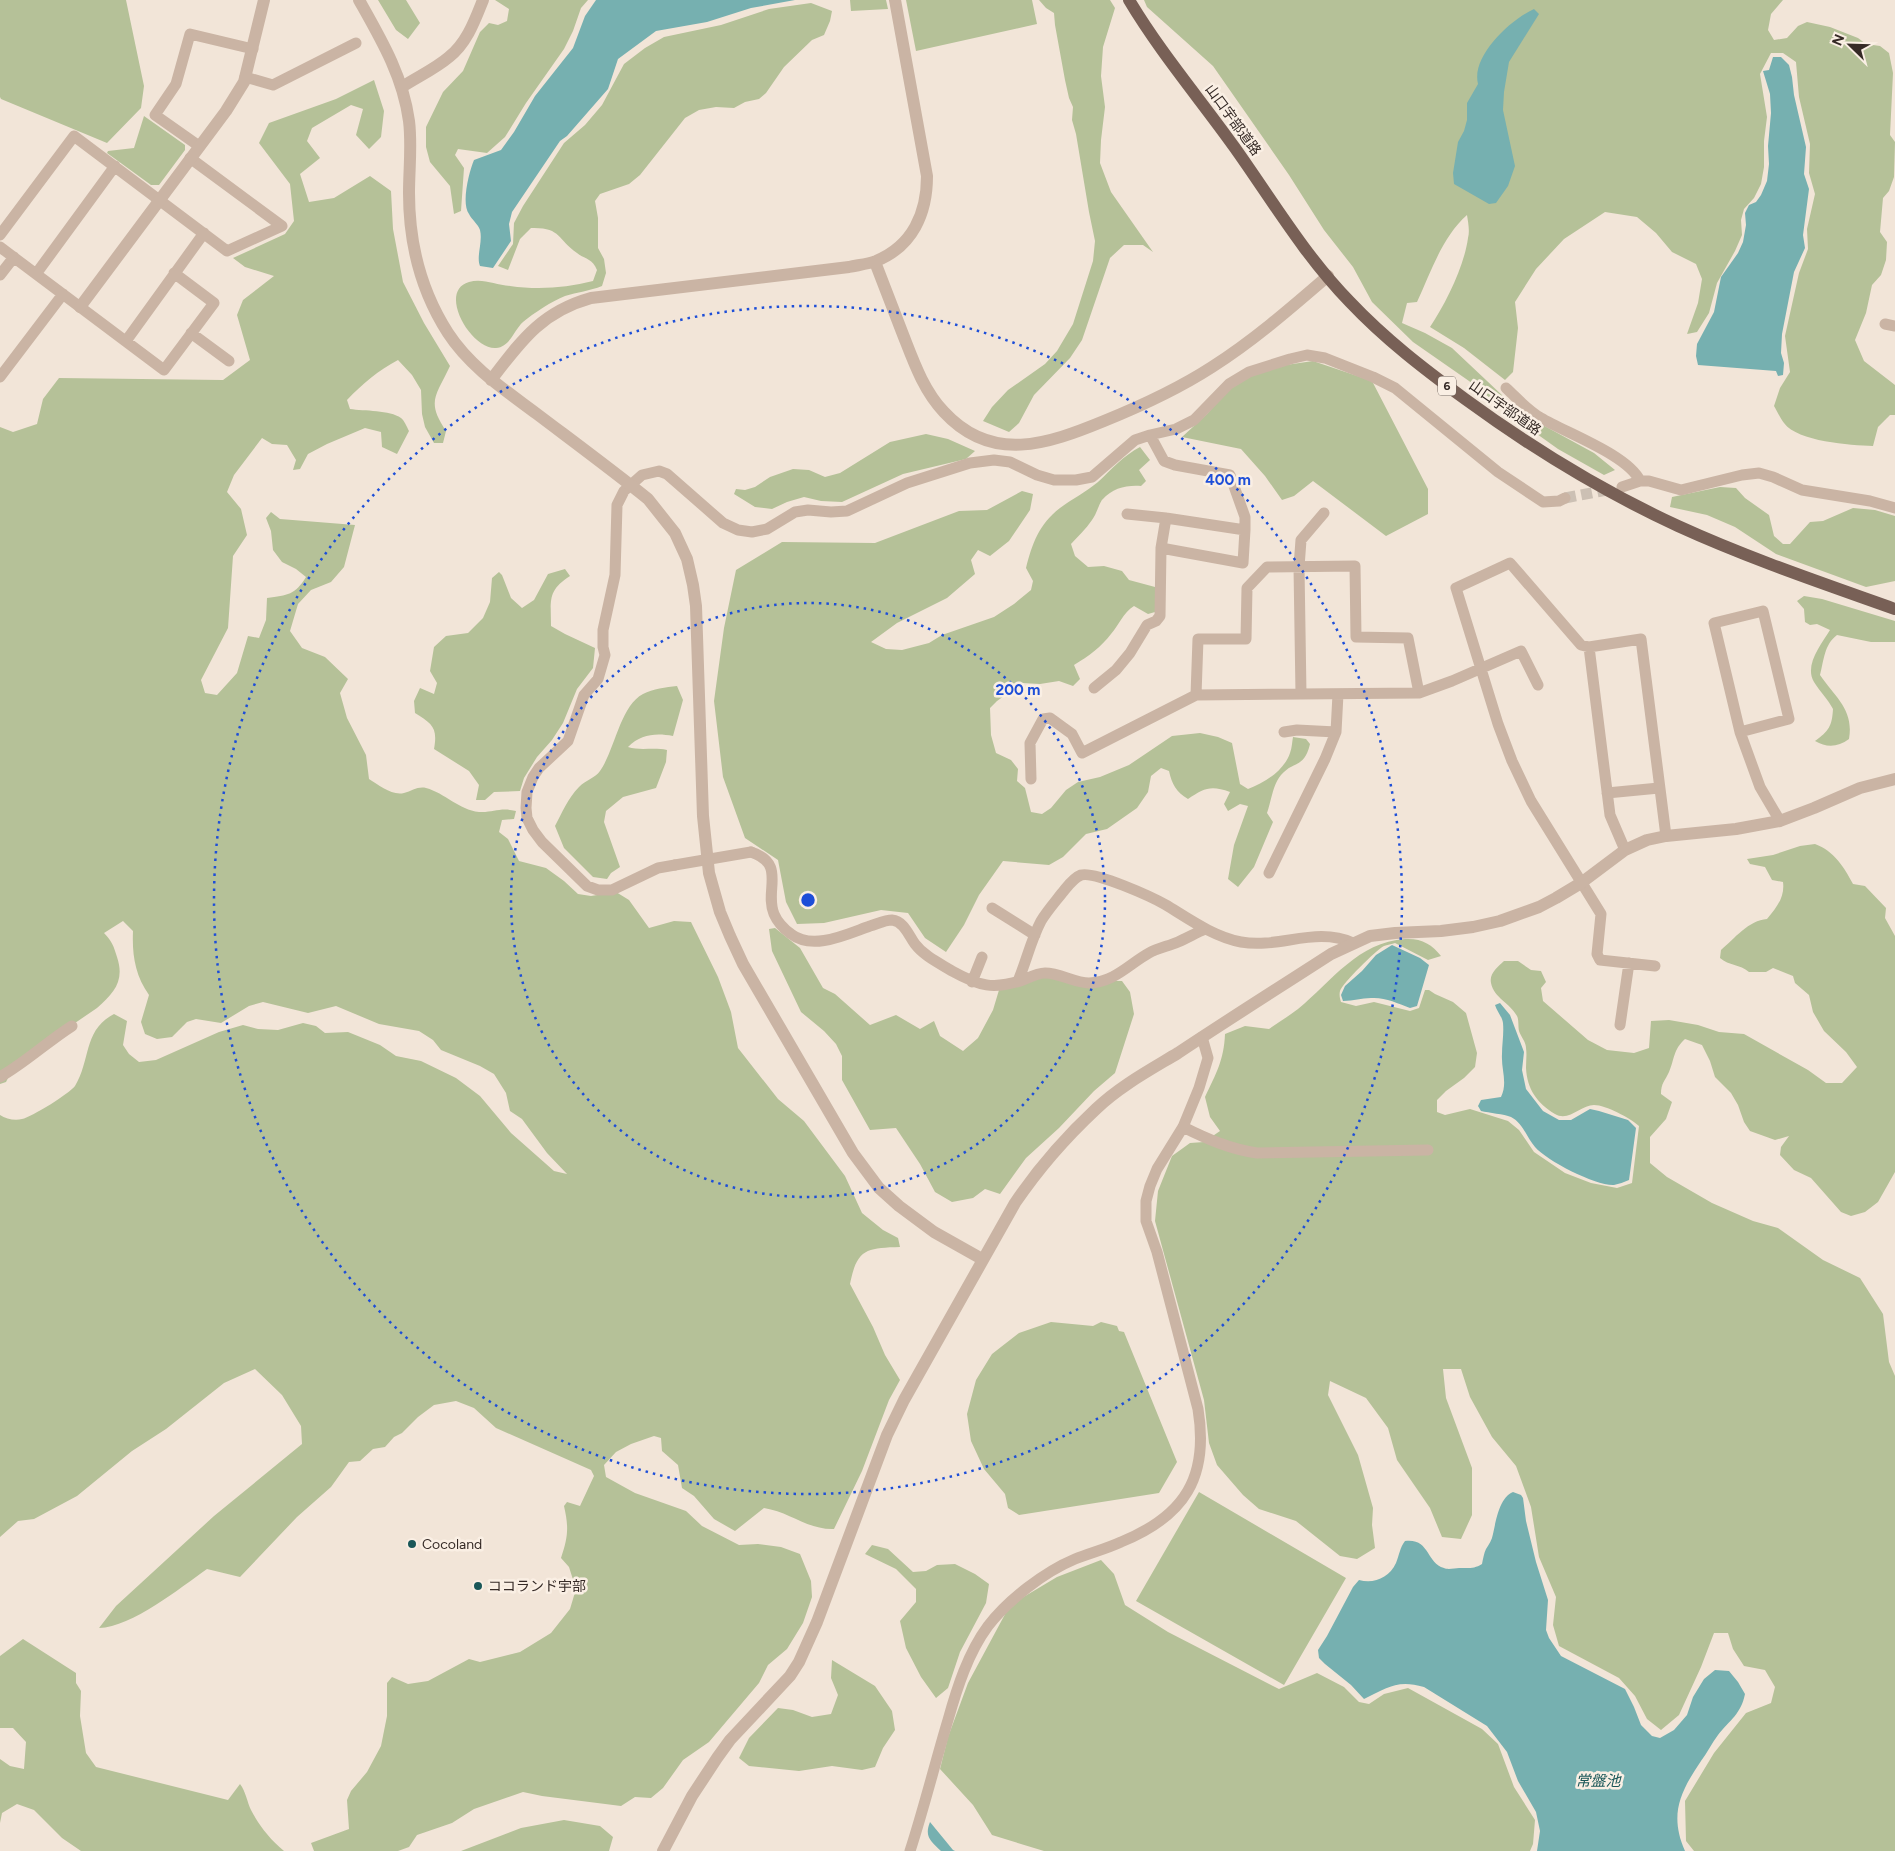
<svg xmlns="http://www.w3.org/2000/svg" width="1895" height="1851" font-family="Figtree,'Noto Sans JP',sans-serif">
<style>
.green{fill:#b5c198}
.water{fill:#76b0b0}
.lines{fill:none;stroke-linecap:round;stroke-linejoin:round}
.minor-tunnel{stroke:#ccc0b4;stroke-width:11;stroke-dasharray:11 5.5;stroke-linecap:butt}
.minor{stroke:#cab4a4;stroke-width:11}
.tertiary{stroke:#cab4a4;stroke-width:12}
.primary{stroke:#786056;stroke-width:12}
.minor-bridge{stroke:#cab4a4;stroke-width:11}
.ring{fill:none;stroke:#1d4ed8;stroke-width:2.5;stroke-dasharray:2.5 5}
.poi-dot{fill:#1a5758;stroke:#faefe4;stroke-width:2}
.labels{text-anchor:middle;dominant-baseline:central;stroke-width:5;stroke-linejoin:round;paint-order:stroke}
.shield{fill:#faefe4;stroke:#70655f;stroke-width:1}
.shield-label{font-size:12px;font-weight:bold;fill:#352a26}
.street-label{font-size:14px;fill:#352a26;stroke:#faefe4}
.poi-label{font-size:14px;fill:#352a26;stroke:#faefe4;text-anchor:start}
.water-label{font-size:15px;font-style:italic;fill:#1a5758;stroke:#faefe4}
.centre{fill:#1d4ed8;stroke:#faefe4;stroke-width:2.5}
.ring-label{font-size:15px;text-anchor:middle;font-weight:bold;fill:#1d4ed8;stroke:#faefe4;stroke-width:5;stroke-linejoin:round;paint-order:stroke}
</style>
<rect width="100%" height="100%" fill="#f2e5d8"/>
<path class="green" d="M0 0H126L144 86 141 108 107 143 1 99 0 97Z
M378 0H406L420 23 408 39 396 30Z
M495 0H588L581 8 573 31 564 49 526 103 505 137 487 153 458 149 455 155 464 168 461 211 454 214 450 186 430 162 426 147V127L443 92 463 71 480 32 489 23 498 25 507 21 509 9Z
M850 0H886L888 9 851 11Z
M906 0H1032L1037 24 916 51Z
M1039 0H1110L1115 8 1103 47 1101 76 1105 107 1101 140 1100 163 1111 192 1153 252 1143 245H1124L1110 258 1082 340 1070 358 1034 395 1019 423 1009 432 983 421 992 407 1008 390 1045 364 1057 351 1073 324 1093 261 1095 241 1089 212 1076 134 1072 120 1073 107 1069 98 1065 80 1055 25 1054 13 1046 8Z
M1144 0H1783L1771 14 1768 30 1774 40 1787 38 1798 26 1807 22 1830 27 1858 38 1866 44 1880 46 1889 53 1893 73 1890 135 1895 142 1894 177 1889 191 1883 198 1880 232 1887 242 1886 260 1881 275 1872 285 1866 313 1855 340 1864 361 1895 385V415H1890L1878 427 1873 446C1850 445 1798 442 1784 423 1780 418 1777 411 1774 406L1780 388 1790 372 1785 336 1799 273 1808 249 1807 229 1815 194 1809 173 1810 144 1799 97 1796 62 1783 53H1771L1760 74 1767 117 1764 141V167L1761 184 1754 198 1744 209 1741 220 1742 235 1735 251 1717 283 1709 313 1697 332 1687 334 1698 303 1702 279 1696 264 1672 252 1656 233 1637 217 1605 212 1564 239 1536 269 1515 302 1518 328 1513 372 1505 380 1464 348 1430 327C1446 303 1464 267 1468 238 1470 231 1468 222 1467 215 1442 237 1431 272 1417 302L1407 303 1402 323 1425 333 1452 348 1521 413 1594 453 1615 470 1604 475 1558 449 1516 419 1469 381 1413 342 1372 302 1353 267 1324 230 1289 175 1213 66 1147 7Z
M811 3 832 11 830 21 824 35 812 40 784 67 766 93 759 99 745 102 734 108 716 107 699 110 685 118 640 175 629 184 600 194 595 201 598 218V248L604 259 606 273 602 286C590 291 577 292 565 296 552 301 534 313 523 322 514 330 510 347 496 348 471 350 437 291 469 282 483 278 495 285 510 286 538 290 566 288 593 281L597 270C592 258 586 260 577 253 557 239 561 227 531 228L520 239 508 270 498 266 513 244 514 223 523 206 564 143 585 125 602 105 624 64 645 48 664 37 721 25 769 9Z
M374 80 384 111 381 137 369 149 356 135 363 109 351 105 312 128 307 141 320 158 300 174 309 202 334 198 370 176 391 191 393 229 403 282 424 323 450 366C436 396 426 401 446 431L443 443H434L425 427 422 414 421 390 412 375 398 360C379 370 362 384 347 400L350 409C364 411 390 410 401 418 404 420 407 427 409 431L397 454 382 447 381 432 365 428 327 444 308 454 300 469 293 470 296 460 287 445 272 444 262 438 234 475 227 492 241 509 247 535 233 556 228 628 201 680 205 693 217 695 237 673 248 636 259 638 266 620 267 598C288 595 295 595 306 577L296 569 282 562 273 550 271 531 266 518 271 512 280 519 355 525 344 567 331 582 311 590 298 604 290 631 302 648 325 657 348 679 340 693 347 718 366 755 369 779C379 785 392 796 404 793 412 791 418 786 426 788 445 793 459 810 479 812 493 813 500 807 516 811L514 819 502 820 499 832 508 839 519 861 546 868 564 881 578 894 591 896 616 892 629 900 649 928 674 921 691 922 718 977 731 1012 738 1048 778 1099 804 1121 845 1176 862 1213 883 1230 898 1238 900 1247C866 1248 857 1249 850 1284L873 1327 885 1355 900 1380 889 1400 862 1471 834 1529C808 1530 790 1512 764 1508L735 1531 714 1519 694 1496 682 1488 678 1465 662 1451 661 1438 654 1436 631 1444 616 1452 604 1465 606 1477 635 1493 686 1511 702 1526 739 1545 758 1544 781 1547 800 1554 811 1581 812 1597 803 1623 787 1649 768 1665 759 1683 709 1742 683 1760 663 1788 651 1798 635 1797 621 1806 542 1796 523 1792 474 1809 452 1823 417 1835 409 1847 398 1851H314L311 1843 349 1829 347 1800 351 1791 367 1772 381 1746 387 1716V1683L392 1677 408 1684 428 1681 469 1659 480 1662 520 1652 551 1633 570 1609 576 1589 569 1567 561 1558C568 1537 569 1528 564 1506L567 1502 580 1506 594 1476 591 1470 496 1428 474 1408 456 1401 434 1405 418 1417 402 1433 394 1437 385 1447 373 1449 360 1461 349 1462 331 1487 297 1517 240 1577 207 1569C180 1588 132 1627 99 1628L116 1606 214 1516 302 1444 301 1426 282 1395 255 1369 224 1383 166 1429 132 1451 77 1496 34 1519 18 1521 0 1537V1115C6 1119 15 1121 22 1119 32 1117 70 1093 75 1086 91 1060 83 1030 114 1014L127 1021 123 1045 129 1054 139 1062 156 1060 219 1032 243 1025 258 1029 278 1030 303 1023 316 1026 325 1033 348 1032 380 1045 396 1056 421 1061 456 1078 480 1096 511 1133 554 1171 567 1174 547 1153 522 1119 510 1111 506 1093 494 1074 480 1066 441 1050 433 1040 419 1031 379 1024 336 1006 308 1013 263 1002 249 1006 221 1023 196 1019 187 1022 172 1037 157 1039 145 1034 141 1022 149 995C135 975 132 955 133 931L123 921 104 933C112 941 114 947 117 957 125 981 114 993 97 1008L15 1064 6 1082 0 1084V427L13 432 37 424 43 399 59 378 223 380 250 360 237 315 243 300 274 276 245 267 233 258 285 234 294 221 290 184 259 143 269 123 336 99Z
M144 116 185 145V150L159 185H151L107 153 108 151 134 148Z
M1313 361 1372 381 1428 489V514L1386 536 1313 481 1294 496 1282 500 1265 476 1241 449 1182 437 1207 414 1229 389 1249 376 1279 366Z
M926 434 948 439 975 451 966 459 903 474 842 502 821 501 804 497 787 502 772 509 755 507 734 494 736 489 745 490 755 487 770 477 793 469 809 470 825 477 840 473 890 442Z
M1140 447 1150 460 1139 470 1146 481 1141 486C1126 485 1113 488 1102 500 1100 502 1096 515 1092 520 1086 529 1078 536 1071 544L1075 556 1088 567 1104 566 1122 571 1129 580 1155 587V612L1148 614 1134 606C1123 613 1119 625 1111 634 1101 647 1089 656 1074 665L1080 679 1073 686 1059 681 1040 684 1022 683 997 701 990 708 991 735 996 753 1011 760 1018 769 1017 781 1025 788 1031 812 1042 814 1051 808 1066 790 1078 782 1100 777 1129 765 1172 736 1200 733 1218 737 1232 743 1240 784 1248 789C1264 783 1284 771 1290 753 1292 748 1292 742 1293 737L1306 739 1310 744C1304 769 1294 760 1281 775 1273 784 1271 802 1267 813L1273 822 1254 867 1238 887 1228 879 1234 845 1248 806 1240 804 1228 811 1224 804 1230 792C1211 785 1204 788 1188 799 1176 792 1172 784 1169 771L1161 768 1151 776 1148 792 1137 808 1107 829 1086 834 1063 857 1049 865 1003 861 979 895 964 925 946 952 925 938 908 913 881 910 824 923 797 924 786 902 778 860 745 838 723 777 714 701 724 628 736 570 782 542 875 543 959 511 987 510 1022 491 1033 494 1030 510 1009 541 990 556 978 550 971 560 975 574 947 598 897 623 871 642 886 649 902 650 929 643 942 635 994 617 1014 604 1031 590 1033 581 1026 568C1032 544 1039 524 1060 508 1072 499 1086 492 1098 482 1112 469 1123 456 1140 447Z
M1720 487 1736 488 1745 498 1769 515 1774 536 1783 544H1790L1810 522 1823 521 1853 508 1875 510 1895 516V581L1866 587 1776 554 1735 527 1707 515 1670 507 1672 497Z
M565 569 570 576C547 591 551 600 551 626L565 634 595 648 593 668 577 689 563 723 552 740 537 757 524 778 520 791 494 792 485 800H476L479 785 469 771 434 749C438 727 432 724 415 713L414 701 420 688 434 694 437 683 430 671 434 647 446 636 468 633 483 618 490 602 492 578 499 572 502 575 511 598 522 608 534 600 548 574Z
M1804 596 1822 599 1895 621V642H1871L1837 635C1824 645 1824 660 1820 675 1836 698 1854 710 1849 739 1838 747 1827 748 1815 741 1829 731 1832 726 1833 709 1828 699 1820 692 1814 682 1804 665 1821 645 1830 630L1817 624 1810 625 1805 622 1804 609 1797 601Z
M677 686 683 700 673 736C656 733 641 734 628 747 640 751 654 747 667 750L666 762 656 788 623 797 606 811 604 822 620 867 611 873 607 879 593 877 564 848 555 826C562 813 568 798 579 787 586 780 595 778 600 771 615 750 620 706 643 694 653 689 666 687 677 686Z
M1815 844C1834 851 1844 867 1853 884L1865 886 1886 908 1885 918 1895 936V1172L1878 1202 1865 1212 1851 1216 1841 1212 1811 1178 1794 1170 1780 1155 1781 1147 1789 1136 1775 1140 1750 1131 1744 1122 1738 1105 1731 1093 1715 1077 1710 1061 1702 1045 1685 1039C1673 1050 1675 1058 1669 1072 1665 1081 1661 1083 1661 1094L1672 1102 1666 1119 1650 1137V1163L1667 1177 1712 1203 1753 1221 1778 1228 1823 1260 1860 1278 1883 1314 1889 1362 1895 1376V1851H1694L1686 1841 1685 1801 1714 1753 1746 1713 1771 1703 1775 1687 1765 1670 1744 1666 1733 1649 1728 1633H1714L1701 1667 1679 1715 1661 1730 1647 1719 1635 1696 1619 1678 1559 1646 1553 1625 1556 1597 1539 1557 1531 1507 1516 1466 1492 1437 1470 1397 1461 1369H1443L1446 1398 1472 1468V1515L1461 1539 1442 1537 1430 1508 1397 1460 1388 1428 1366 1398 1330 1381 1328 1395 1358 1455 1373 1508 1372 1525 1375 1548 1357 1559 1340 1556 1296 1521 1259 1509 1243 1495 1217 1465 1209 1443 1204 1400 1155 1221 1158 1191 1172 1156 1190 1143 1204 1142 1220 1131 1210 1117 1205 1097C1216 1074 1224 1060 1225 1034L1245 1026 1269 1029C1279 1022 1289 1016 1298 1009 1332 981 1358 942 1405 939 1421 938 1432 944 1441 956L1428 960 1395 943C1392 944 1387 945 1384 946 1376 950 1342 984 1340 991 1339 995 1340 999 1341 1002L1356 1006 1374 1002 1410 1011 1419 1008 1425 990H1429L1435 994 1453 1002 1466 1013 1477 1053 1475 1067 1464 1078 1446 1091 1437 1100V1112L1445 1115 1470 1109 1508 1121 1519 1130 1534 1152 1565 1173 1591 1183 1617 1188 1632 1183 1639 1126C1630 1118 1606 1105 1594 1105 1581 1105 1569 1122 1555 1114 1537 1103 1527 1089 1526 1068 1526 1061 1527 1055 1526 1048 1526 1042 1521 1037 1519 1031 1518 1026 1519 1020 1517 1016 1510 1003 1494 998 1491 983 1489 973 1498 967 1504 961H1518L1531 970 1541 971 1546 982 1541 988 1543 1001 1588 1040 1607 1050 1634 1053 1649 1048 1651 1021 1669 1020 1698 1025 1719 1032 1744 1034 1808 1070 1826 1083H1842L1857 1067 1846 1052 1824 1031 1813 1012 1809 995 1795 983 1793 976 1773 968 1766 972H1749C1740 964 1729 966 1720 958L1721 950C1734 939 1749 920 1767 919 1777 907 1785 897 1783 882L1772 880 1765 867 1750 864 1747 859 1773 855 1800 846Z
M775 928 800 948 823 988 835 994 870 1025 896 1015 920 1029 934 1021 940 1036 963 1051 978 1038 993 1010 999 990 1040 975 1059 980 1122 981 1130 992 1134 1014 1115 1073 1094 1091 1059 1128 1026 1158 1000 1194 985 1189 973 1198 952 1202 935 1192 920 1164 896 1128 870 1130 842 1080V1056L836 1044 824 1031 801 1012 772 951 769 929Z
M1051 1322 1093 1326 1101 1322 1117 1326 1119 1331 1124 1332 1177 1462 1159 1493 1019 1515 1008 1508 1005 1494 984 1469 971 1441 967 1414 976 1380 992 1354 1019 1333Z
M1199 1492 1346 1578 1284 1685 1136 1601Z
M872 1545 888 1549 913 1572 926 1571 937 1565 955 1564 975 1574 989 1584 986 1603 960 1652 948 1688 936 1698 921 1677 906 1648 900 1621 916 1602V1589L896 1569 865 1554Z
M1101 1560 1114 1574 1125 1605 1168 1632 1279 1689 1317 1673 1344 1687 1359 1702 1369 1704 1384 1694 1408 1688 1482 1729 1498 1744 1514 1787 1535 1820 1533 1844 1530 1851H1044L992 1835 973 1805 940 1769 948 1737 968 1683 1010 1605 1057 1577Z
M23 1639 76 1673V1683L81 1691 80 1716 86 1753 96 1767 228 1800 240 1784C246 1792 247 1802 251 1810 260 1827 270 1839 284 1851H81L62 1838 34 1810 17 1804 2 1813 0 1823V1759L10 1766 24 1769 26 1742 13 1728H0V1656Z
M832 1660 875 1686 892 1711 895 1730 883 1748 875 1767 862 1770 832 1766 799 1771 749 1766 739 1758 749 1738 778 1708 793 1710 812 1717 831 1714 838 1695 831 1678Z
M564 1820 600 1826 613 1837 609 1851H461L521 1828Z"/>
<path class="water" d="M596 0H795L751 8 707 22 656 31 618 59 608 89 567 136 560 141 512 212 509 224 511 241 493 268 480 266C476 256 483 242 480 230 478 224 472 220 469 214 461 203 469 172 474 160L501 150 514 132 535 96 573 48 585 16Z
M1534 9 1539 14 1509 62 1504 92 1503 110 1515 166 1508 186 1496 203 1489 204 1454 184 1453 173 1458 142 1464 131 1467 120V103L1478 84C1471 56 1510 20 1534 9Z
M1773 57H1781L1789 65 1792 77 1794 95 1806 147 1804 174 1809 189 1803 235 1805 248 1794 272 1782 334 1781 353 1784 363 1783 375 1778 376 1776 371 1698 365 1696 356 1697 344 1714 312 1721 277 1738 253 1743 242 1746 225 1745 213 1749 205 1756 202 1761 195 1767 181 1769 164 1768 146 1771 113 1770 94 1763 71 1769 70Z
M1392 945 1420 958 1429 965 1417 1006 1410 1008C1397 1003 1385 997 1371 998 1361 998 1354 1001 1343 1001L1341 995 1345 986 1362 971 1376 955Z
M1500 1003 1510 1015 1524 1052 1522 1070 1526 1089 1543 1111 1559 1120H1571L1590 1109 1599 1111 1628 1120 1636 1128 1629 1180C1624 1182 1619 1184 1614 1185 1596 1186 1547 1161 1535 1147 1527 1138 1523 1123 1511 1117 1504 1114 1489 1113 1481 1111L1478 1106 1481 1100 1501 1097C1508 1082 1501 1070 1502 1054 1502 1044 1504 1034 1503 1023 1502 1016 1497 1012 1495 1005Z
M1513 1492 1521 1495 1523 1498 1526 1521 1536 1562 1548 1600 1546 1630 1549 1638 1561 1656 1625 1689 1634 1707 1641 1725 1652 1736 1660 1738 1674 1730 1687 1715 1693 1697 1704 1679 1715 1670 1729 1671 1738 1682 1745 1694C1741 1714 1730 1720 1718 1735 1712 1743 1707 1753 1701 1761 1680 1792 1669 1815 1685 1851H1537L1540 1831 1536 1812 1518 1781 1507 1752 1487 1726 1424 1687C1397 1679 1387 1688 1364 1699L1351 1685 1325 1664 1319 1658 1318 1650 1327 1636 1353 1587 1359 1580C1374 1584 1389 1578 1396 1563 1399 1556 1400 1547 1405 1541 1430 1538 1426 1563 1444 1568 1448 1570 1455 1568 1459 1568 1469 1568 1474 1569 1482 1564 1483 1559 1484 1553 1486 1549 1489 1544 1492 1540 1493 1534 1496 1521 1499 1498 1513 1492Z
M930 1822 953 1850 955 1851H941C931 1841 924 1837 930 1822Z"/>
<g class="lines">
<path class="minor-tunnel" d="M1565 498 1612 489"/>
<path class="minor" d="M245 77 273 85 356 43
M199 146 155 115 176 84 190 34 253 49
M0 235 74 136 227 251 282 226 190 158
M0 247 164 370 214 303 174 273
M36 274 115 166
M0 275 14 257
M1885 324 1895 326
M191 333 229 361
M126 341 204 233
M0 377 63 294
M1506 388C1517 398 1527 410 1541 418 1566 433 1628 455 1640 481
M1622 487 1640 481H1649L1681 490 1742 475 1759 473 1773 477 1802 490 1870 501 1895 508
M1127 514 1166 518 1245 530V517L1230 475 1175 465 1164 461 1150 435
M1161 548 1243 563 1245 530
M1763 611 1789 719 1740 732 1714 623Z
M1589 647 1610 815 1625 850
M1094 688 1116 670 1130 653 1147 625 1156 621 1160 616 1161 548 1166 518
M1301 694 1299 567 1301 540 1324 513
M1196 695 1198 639H1246L1247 588 1267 567 1355 566 1356 637 1408 638 1419 693
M1284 732 1297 730 1336 732
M1740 732 1760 787 1780 821
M1031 779 1030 743 1043 719 1050 718 1072 734 1082 753 1196 695 1419 693 1452 681 1521 651 1538 685
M1607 793 1659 788
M751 852C787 864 764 890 774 914 777 921 784 929 791 934 813 951 847 934 870 926 877 924 885 920 892 920 904 921 909 936 915 944 924 956 939 963 952 971 979 986 993 990 1023 980 1030 977 1038 973 1045 973 1060 973 1075 983 1089 983 1115 982 1129 964 1149 953 1158 948 1169 946 1178 942 1187 938 1196 933 1205 929
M675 865 658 868 612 890H598L587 886 542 842 533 830 527 818 526 808 527 792 533 777 539 768 568 741 584 695 598 679 605 655 603 647V630L615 575 617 505 624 491 642 475 659 471 667 474 723 523 738 530 752 532 767 529 795 512 808 510 831 512 847 511 907 483 970 463 994 460 1010 462 1037 475 1054 480H1076L1092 477 1135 440 1150 435 1176 429 1194 420 1229 384 1249 372 1290 359 1307 355 1325 358 1373 377 1395 388 1498 472 1543 502 1559 501 1565 498
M1269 873 1325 759 1336 732 1338 694
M992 908 1035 935
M1655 966 1600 960 1597 954 1601 914 1531 801 1512 761 1498 724 1456 588 1510 563 1581 645 1589 647 1641 639 1666 836
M1018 981C1026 962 1031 940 1041 921 1047 911 1055 902 1062 893 1067 887 1073 878 1081 875 1095 871 1152 897 1166 905 1189 919 1214 937 1241 942 1279 949 1316 926 1353 943
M972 982 982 957
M1620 1025 1629 963
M0 1077C26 1062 47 1042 72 1026
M1183 1127C1207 1139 1230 1149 1257 1153L1428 1150
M910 1851C924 1808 935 1763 948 1720 957 1688 968 1653 988 1626 1008 1600 1044 1572 1075 1559 1090 1553 1106 1549 1121 1542 1185 1516 1209 1477 1198 1409L1157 1252 1146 1221V1201L1150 1186 1157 1169 1183 1127 1199 1088 1208 1058 1202 1037"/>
<path class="tertiary" d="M359 0C381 39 403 76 409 121 412 145 409 169 409 193 409 242 421 291 448 333 470 367 505 390 537 414 574 442 612 470 648 499L675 533 687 559 693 585 696 606 703 816 709 873 720 912 730 936 743 964 853 1153 879 1188 899 1206 934 1232 982 1259
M402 87C417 77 435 69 449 57 467 43 475 20 483 0
M875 262C884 285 893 309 902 332 913 360 923 390 944 412 992 464 1048 444 1104 421 1141 406 1178 389 1212 367 1253 341 1291 308 1328 276
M80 307 226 111 244 82 264 0
M491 380C521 341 541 312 591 298L849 267C858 265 868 264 876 261 913 246 927 213 927 176L895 0
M663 1851 692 1796 717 1758 730 1740 790 1676 799 1662 817 1622 887 1435 904 1400 1015 1203C1038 1169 1066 1137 1096 1109 1120 1086 1150 1070 1178 1053 1229 1019 1280 987 1331 954L1370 936 1395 933 1441 931 1473 927 1500 921 1539 907 1556 898 1581 883 1625 850 1647 840 1666 836 1736 829 1780 821 1814 808 1860 788 1895 779"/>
<path class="primary" d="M1129 0C1160 52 1200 99 1235 148 1272 200 1305 256 1350 302 1385 339 1424 369 1465 399 1532 448 1602 491 1678 526 1748 558 1822 583 1895 609"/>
<path class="minor-bridge" d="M675 865 751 852"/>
</g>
<g class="ring">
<circle cx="808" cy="900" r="297"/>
<circle cx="808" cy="900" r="594"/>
</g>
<g class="poi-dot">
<circle cx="412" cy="1544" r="5"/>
<circle cx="478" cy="1586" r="5"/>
</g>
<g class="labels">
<rect class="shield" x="1438" y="376.5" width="18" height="19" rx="4"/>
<g class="shield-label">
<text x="1447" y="386">6</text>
</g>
<g class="street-label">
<text transform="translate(1233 120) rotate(54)">山口宇部道路</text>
<text transform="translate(1505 408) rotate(35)">山口宇部道路</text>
</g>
<g class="poi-label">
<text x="422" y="1544">Cocoland</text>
<text x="488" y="1586">ココランド宇部</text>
</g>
<g class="water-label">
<text x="1598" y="1781">常盤池</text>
</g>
</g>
<circle cx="808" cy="900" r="8" class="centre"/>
<g class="ring-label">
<text x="1228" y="485">400 m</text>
<text x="1018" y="695">200 m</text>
</g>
<g transform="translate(1850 45) rotate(293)" stroke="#faefe4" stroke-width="4" paint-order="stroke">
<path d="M0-4L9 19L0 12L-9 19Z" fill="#352a26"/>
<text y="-8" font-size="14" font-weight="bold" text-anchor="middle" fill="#352a26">N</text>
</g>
</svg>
